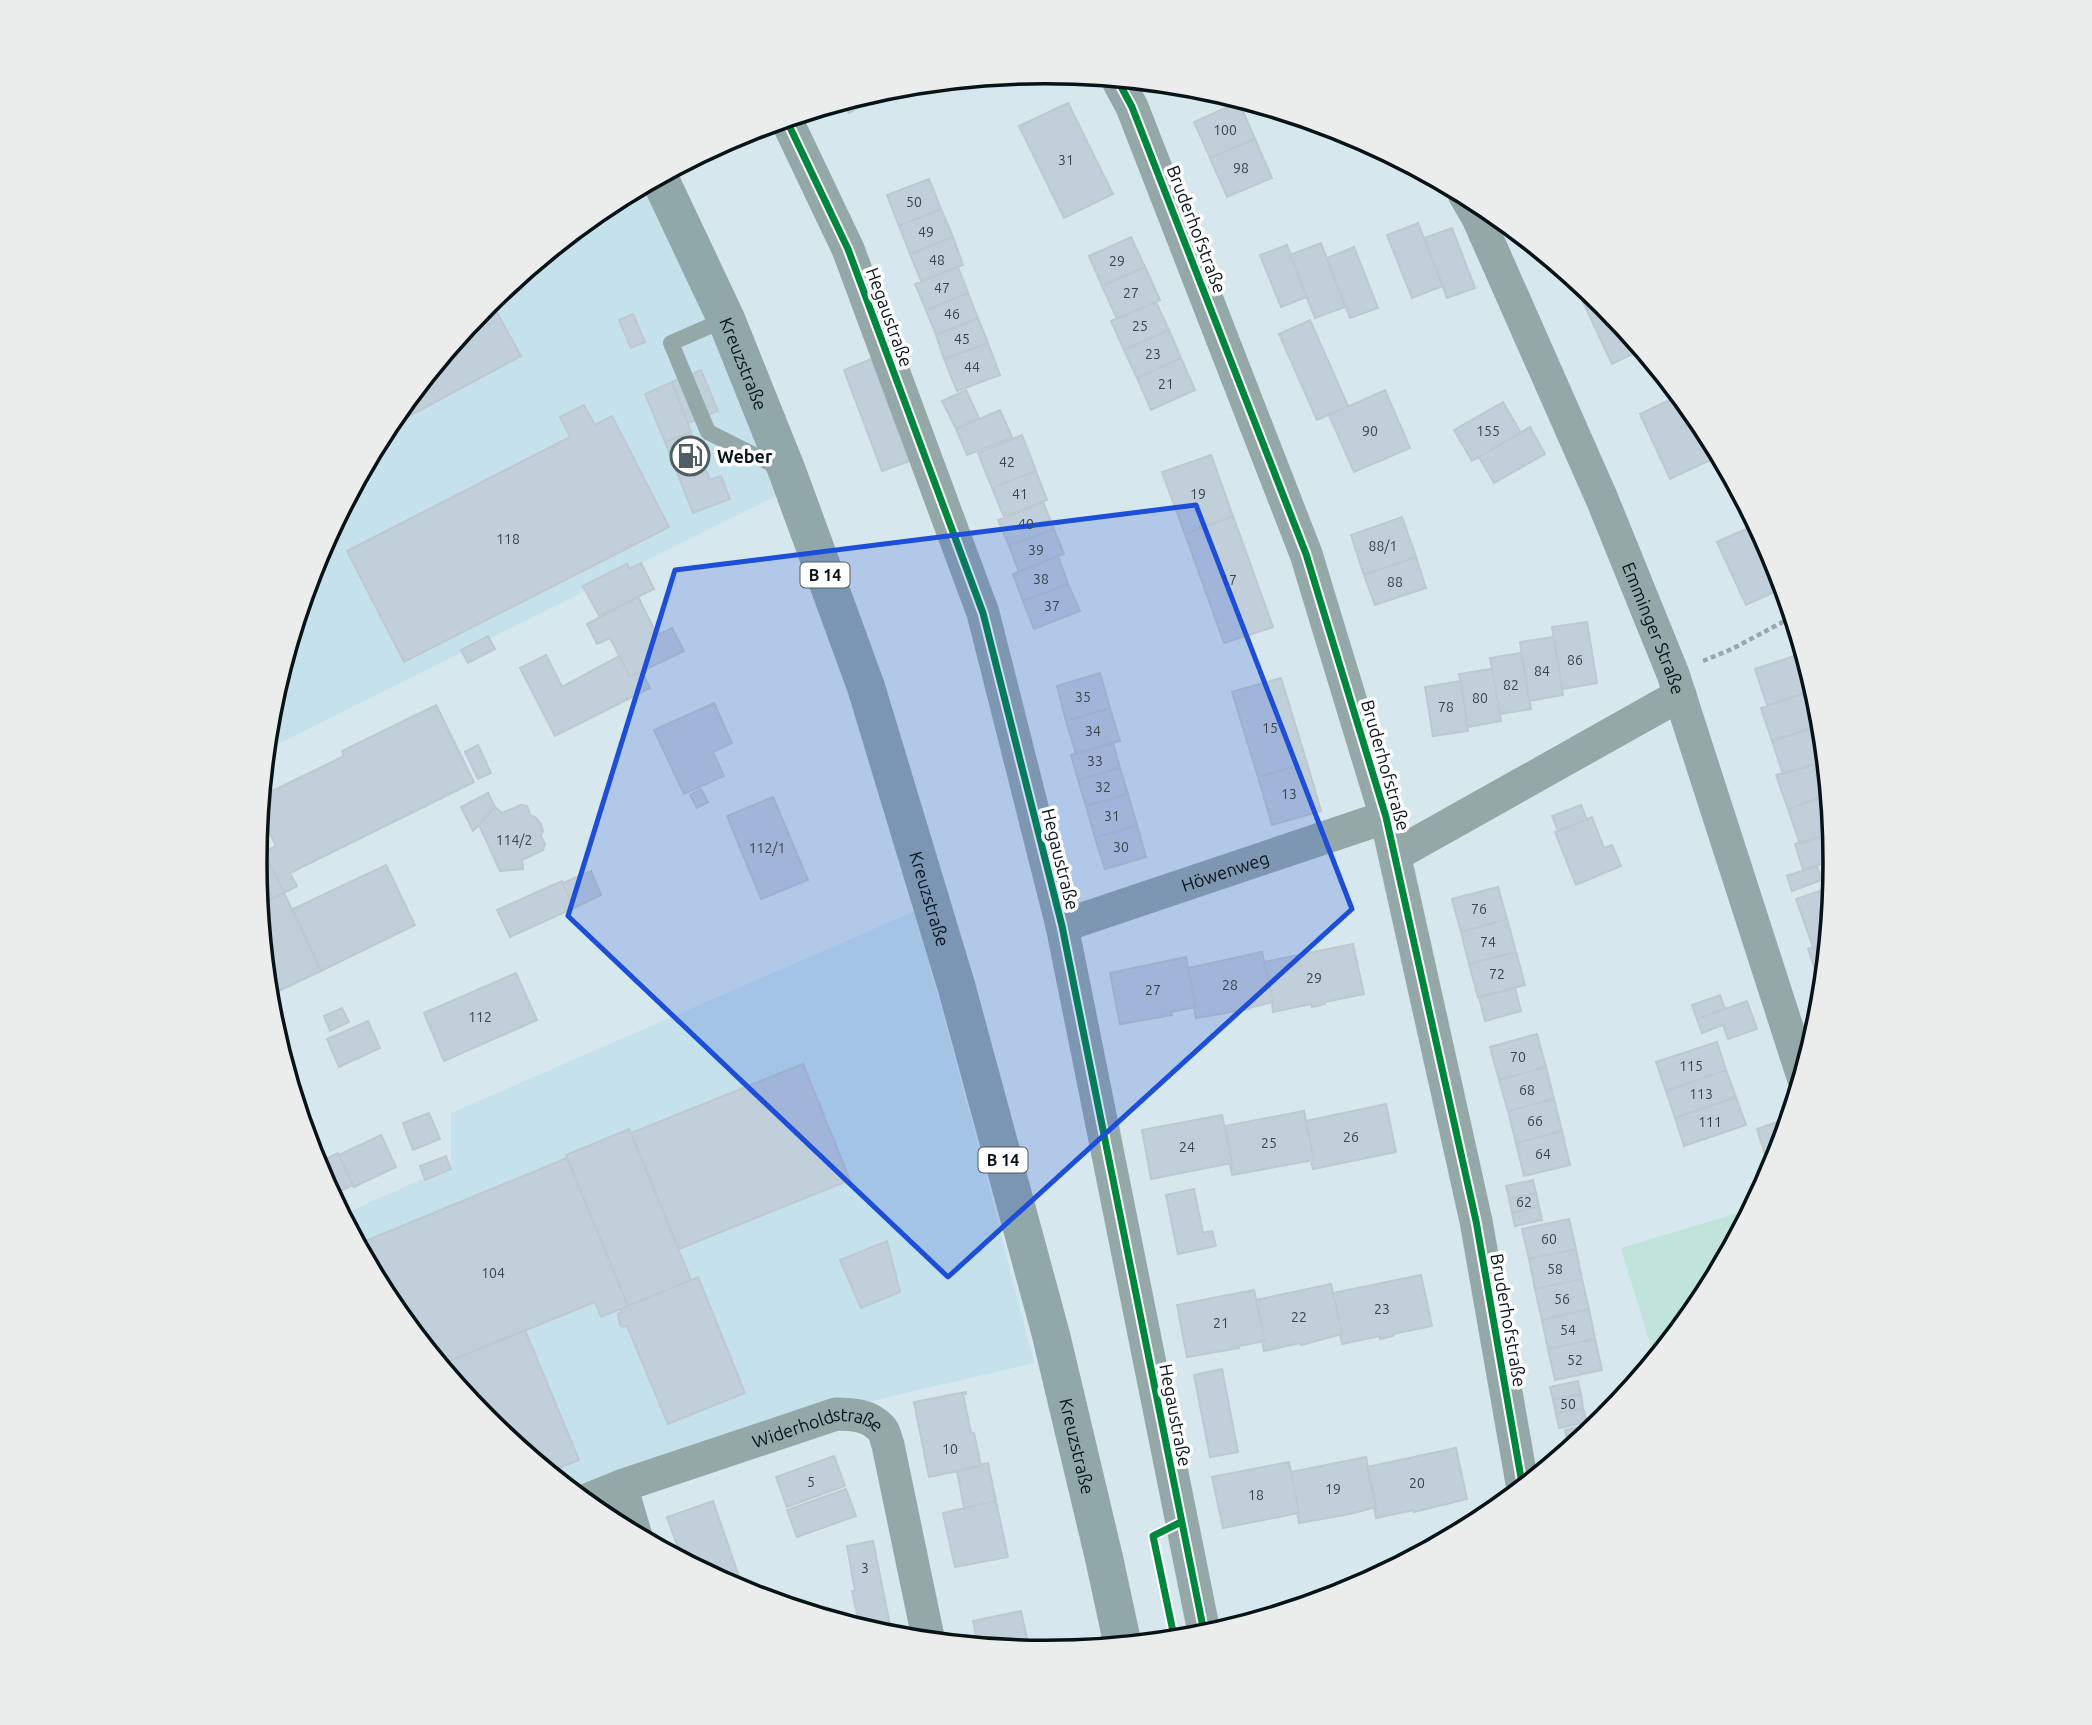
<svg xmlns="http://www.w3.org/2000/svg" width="2092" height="1725" font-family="Ubuntu,sans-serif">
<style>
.built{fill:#c5e1ec}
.green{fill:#c1e4da}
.building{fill:#c1cfda;stroke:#bdc8cf;stroke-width:2}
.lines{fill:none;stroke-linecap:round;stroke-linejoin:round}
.path{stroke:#97a6a9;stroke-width:4.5;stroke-dasharray:5 3.5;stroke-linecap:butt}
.lane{stroke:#95a8a8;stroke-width:16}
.street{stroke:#95a8a8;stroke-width:33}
.primary{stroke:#91a8ab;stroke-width:38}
.cycleway-casing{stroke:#fff;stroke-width:11}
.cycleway{stroke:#00873e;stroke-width:7}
.marked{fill:#1d4ed8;fill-opacity:0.2;stroke:#1d4ed8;stroke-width:5;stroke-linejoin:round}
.labels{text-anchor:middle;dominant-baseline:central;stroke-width:7;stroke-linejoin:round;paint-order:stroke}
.number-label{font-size:14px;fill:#39454b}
.shield{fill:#fff;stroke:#525a5d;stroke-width:2}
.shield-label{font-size:16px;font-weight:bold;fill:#081317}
.street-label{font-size:18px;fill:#081317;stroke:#fff}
.poi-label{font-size:18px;font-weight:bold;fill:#081317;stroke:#fff;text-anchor:start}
.rim{fill:none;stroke:#081317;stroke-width:3.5}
</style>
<rect width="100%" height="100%" fill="#d7e7ee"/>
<path class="built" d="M646 184 684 261 778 495 266 750 271 708 316 560 389 423 487 303 607 205Z
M915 911 983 1164 1034 1363 842 1408 620 1478 636 1535 606 1520 487 1421 388 1301 342 1215 451 1166V1113Z"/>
<path class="green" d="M1754 1208 1703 1302 1655 1361 1621 1248Z"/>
<path class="building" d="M887 88 889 91 849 113 843 102Z
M1239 102 1255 139 1210 158 1194 122Z
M1068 103 1113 194 1064 218 1019 126Z
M1255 139 1272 178 1227 197 1210 158Z
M929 179 941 209 899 226 887 195Z
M941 209 953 237 910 254 899 226Z
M1418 223 1443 286 1412 298 1387 235Z
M1452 228 1475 288 1447 298 1424 238Z
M953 237 963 265 921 281 910 254Z
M1131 237 1145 267 1102 286 1089 256Z
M1321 243 1345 307 1315 318 1290 255Z
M1287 245 1307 297 1281 307 1260 255Z
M1354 247 1378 308 1350 318 1327 258Z
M958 267 968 293 926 310 915 284Z
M1145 267 1160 300 1117 319 1102 286Z
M968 293 978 318 936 335 926 310Z
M1596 296 1605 304 1643 349 1612 364 1583 302Z
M490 300 521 356 385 429 389 423Z
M1156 302 1169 330 1124 350 1111 321Z
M633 314 645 342 631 348 619 320Z
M978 318 988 343 944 359 936 335Z
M1310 320 1348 406 1317 420 1279 334Z
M1169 330 1181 358 1137 378 1124 350Z
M988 343 1000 375 957 391 944 359Z
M1181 358 1195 390 1151 410 1137 378Z
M871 359 910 461 882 471 844 370Z
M701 370 718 411 688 423 672 382Z
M672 382 691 432 665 442 645 394Z
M966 390 979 418 956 429 942 401Z
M1385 390 1410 448 1354 472 1329 415Z
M1680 395 1704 424 1721 455 1670 479 1640 414Z
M1503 402 1521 433 1472 461 1454 430Z
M584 405 595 425 612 416 669 527 404 662 347 551 570 437 560 417Z
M1000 410 1012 437 967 455 956 429Z
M1530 427 1545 454 1494 483 1479 457Z
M691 432 710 480 721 476 730 499 693 513 665 442Z
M1022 435 1036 471 992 488 978 453Z
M1211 455 1233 516 1185 534 1162 472Z
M1036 471 1047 500 1004 517 992 488Z
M1043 502 1054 529 1009 546 998 520Z
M1233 516 1273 627 1224 643 1185 534Z
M1402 517 1416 557 1364 575 1351 535Z
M1757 524 1777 560 1785 587 1746 605 1717 542Z
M1054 529 1064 554 1019 572 1009 546Z
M1058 556 1068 584 1023 601 1013 574Z
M1416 557 1426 588 1375 605 1364 575Z
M641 563 654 589 599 616 583 586 627 564 629 569Z
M1068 584 1080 611 1034 629 1023 601Z
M638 597 657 635 672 628 684 651 630 677 610 638 597 644 587 624Z
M1587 622 1597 683 1562 689 1552 627Z
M488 636 495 649 468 663 461 650Z
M1554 637 1563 695 1529 701 1520 642Z
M1521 653 1531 709 1500 714 1490 658Z
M546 655 562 687 619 656 630 677 642 672 650 688 555 736 520 668Z
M1797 655 1809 692 1767 705 1755 669Z
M1492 669 1501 721 1468 727 1459 674Z
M1100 673 1110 708 1066 721 1057 686Z
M1281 678 1307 763 1258 777 1232 692Z
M1461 681 1468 731 1433 736 1425 687Z
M1816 689 1822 708 1809 713 1814 727 1772 741 1761 708Z
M714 703 732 743 713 752 724 776 684 794 654 730Z
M436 705 474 782 290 873 297 886 284 893 264 852 276 846 260 814 262 796 344 756 342 751Z
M1110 708 1120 741 1076 754 1066 721Z
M1814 727 1826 761 1783 774 1772 741Z
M1113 743 1120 768 1078 780 1071 755Z
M478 745 491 773 478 779 465 752Z
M1307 763 1321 811 1272 825 1258 777Z
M1819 763 1830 794 1788 809 1776 775Z
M1120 768 1128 794 1086 806 1078 780Z
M701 789 708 802 697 808 690 795Z
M488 793 495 807 473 831 461 807Z
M1128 794 1137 825 1095 838 1086 806Z
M1830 794 1834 832 1800 844 1788 809Z
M773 797 808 880 761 899 727 816Z
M521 805 527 806 531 816 535 817 541 824 543 831 541 836 545 844 543 850 522 860 523 869 500 871 479 825 495 807 502 813Z
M1581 805 1587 820 1558 831 1552 816Z
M1592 817 1604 848 1612 845 1621 866 1576 885 1555 832Z
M1137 825 1146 857 1105 869 1095 838Z
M1828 834 1830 838 1834 837 1836 859 1803 870 1795 844Z
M264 852 284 893 259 905 255 862 256 856Z
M386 865 415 925 321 971 293 909Z
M1817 866 1822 880 1792 891 1787 876Z
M591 871 601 895 574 908 563 883Z
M562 881 574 908 510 937 497 910Z
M1834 886 1829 942 1813 947 1796 899Z
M1498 887 1507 919 1461 932 1452 899Z
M284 893 321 971 268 996 259 905Z
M1507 919 1516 952 1469 964 1461 932Z
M1829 942 1824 996 1808 949Z
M1353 944 1364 994 1325 1002V1004L1312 1007 1311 1004 1273 1012 1272 1003 1273 1002 1264 962Z
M1262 952 1273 1002 1249 1008V1009L1196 1018 1194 1008 1196 1007 1188 968Z
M1516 952 1525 985 1478 997 1469 964Z
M1186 957 1196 1007 1171 1012 1172 1015 1120 1024 1110 973Z
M516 973 537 1020 444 1061 424 1013Z
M1515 988 1521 1011 1485 1021 1479 997Z
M1720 995 1725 1009 1697 1019 1692 1005Z
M1747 1001 1757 1029 1728 1039 1723 1025 1702 1033 1697 1019Z
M342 1008 349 1022 330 1031 324 1016Z
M368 1021 380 1048 339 1067 327 1039Z
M1537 1034 1546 1067 1499 1080 1490 1047Z
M1717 1042 1726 1070 1666 1091 1656 1062Z
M803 1064 850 1180 679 1249 631 1133Z
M1546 1067 1554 1099 1508 1111 1499 1080Z
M1726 1070 1736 1097 1675 1118 1666 1091Z
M1736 1097 1746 1125 1684 1146 1675 1118Z
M1554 1099 1562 1131 1516 1143 1508 1111Z
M1386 1104 1396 1152 1313 1169 1311 1160H1314L1306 1121Z
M1304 1111 1314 1160 1232 1175 1230 1164 1232 1163 1225 1126Z
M429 1113 440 1139 413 1150 403 1123Z
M1222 1115 1232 1163 1151 1179 1142 1130Z
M1786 1119 1788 1126 1780 1152 1766 1157 1757 1129Z
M629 1129 691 1280 628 1306 566 1155Z
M1562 1131 1570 1165 1524 1176 1516 1143Z
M381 1135 396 1167 354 1187 339 1155Z
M338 1153 353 1185 332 1195 315 1164Z
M446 1156 451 1169 425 1180 420 1166Z
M567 1158 628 1306 601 1317 595 1302 440 1365 388 1301 358 1244Z
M1533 1180 1536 1193 1509 1199 1506 1186Z
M1194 1189 1203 1233 1212 1231 1216 1246 1178 1254 1166 1195Z
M1536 1193 1539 1206 1512 1213 1509 1199Z
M1539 1206 1542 1220 1515 1226 1512 1213Z
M1569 1219 1576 1249 1529 1259 1522 1229Z
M887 1241 900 1292 861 1308 840 1260Z
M1576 1249 1582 1279 1535 1289 1529 1259Z
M1421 1275 1432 1326 1393 1334V1336L1380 1339V1336L1342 1344 1340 1334H1342L1333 1293Z
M698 1277 745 1393 668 1424 627 1326 623 1327 620 1325 618 1314 622 1312 621 1309Z
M1582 1279 1589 1309 1542 1320 1535 1289Z
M1331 1284 1342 1334 1301 1345 1300 1343 1264 1351 1262 1341H1265L1256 1300Z
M1254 1290 1265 1341 1239 1346V1348L1187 1357 1177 1305Z
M1589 1309 1595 1339 1548 1349 1542 1320Z
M525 1330 579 1460 549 1472 487 1421 440 1365Z
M1595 1339 1602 1370 1555 1380 1548 1349Z
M1222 1369 1238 1452 1210 1457 1194 1375Z
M1578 1381 1581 1394 1553 1400 1550 1387Z
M966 1392V1394H963L971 1433H974L981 1466 929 1477 914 1402Z
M1581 1394 1583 1408 1556 1414 1553 1400Z
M1583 1408 1587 1422 1559 1428 1556 1414Z
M1605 1421V1422L1569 1451 1565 1430Z
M1456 1448 1467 1499 1414 1512V1510L1376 1518 1374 1508 1376 1507 1367 1467Z
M834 1456 845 1486 787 1507 776 1477Z
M1366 1457 1376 1507 1350 1514 1299 1523 1297 1513H1299L1291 1472Z
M1289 1462 1299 1513 1223 1528 1212 1477Z
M988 1463 996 1501 964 1508 957 1471Z
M846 1489 856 1516 797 1537 787 1510Z
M713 1501 745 1594 683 1561 667 1517Z
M996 1501 1008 1557 955 1567 943 1513Z
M873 1541 891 1630 875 1633 860 1628 852 1591H855L847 1546Z
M1021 1611 1030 1652 978 1647 973 1621Z"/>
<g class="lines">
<path class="path" d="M1703 661 1732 649 1794 616"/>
<path class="lane" d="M726 319 671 343 708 432 780 468"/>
<g class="street">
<path d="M1117 79 1132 107 1306 554 1386 817 1476 1221 1523 1489"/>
<path d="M786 119 848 249 983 613 1062 926 1205 1637"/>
<path id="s1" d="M1464 194 1478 218 1602 499 1673 674 1803 1077"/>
<path d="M1395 855 1680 695"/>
<path id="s2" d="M1062 926 1386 817"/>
<path d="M621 1486 636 1536"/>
<path id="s3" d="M584 1501 621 1486 836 1414C852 1414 869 1415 881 1428 885 1432 886 1440 888 1445L929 1642"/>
</g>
<path class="primary" id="s4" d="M659 177 726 319 787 471 866 687 956 985 1051 1335 1104 1558 1123 1646"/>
<defs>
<path id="cycleway" d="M1117 79 1132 107 1306 554 1386 817 1476 1221 1523 1489
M786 119 848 249 983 613 1062 926 1205 1637
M1175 1641 1153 1536 1181 1522"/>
</defs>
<use href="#cycleway" class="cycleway-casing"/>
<use href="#cycleway" class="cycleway"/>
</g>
<path class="marked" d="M1196 505 1352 909 948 1277 568 916 675 570Z"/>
<defs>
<symbol id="fuel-ring" viewBox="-11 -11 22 22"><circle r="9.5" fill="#fff" stroke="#505d62" stroke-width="1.5"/><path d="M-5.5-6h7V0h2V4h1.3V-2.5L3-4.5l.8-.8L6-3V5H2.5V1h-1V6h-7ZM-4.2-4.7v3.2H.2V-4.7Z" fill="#505d62"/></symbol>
</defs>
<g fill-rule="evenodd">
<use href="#fuel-ring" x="668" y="434" width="44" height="44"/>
</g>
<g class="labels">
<g class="number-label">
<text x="1225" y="130">100</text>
<text x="1066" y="160">31</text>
<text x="1241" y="168">98</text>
<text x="914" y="202">50</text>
<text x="926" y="232">49</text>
<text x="937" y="260">48</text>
<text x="1117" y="261">29</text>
<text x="942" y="288">47</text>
<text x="1131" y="293">27</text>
<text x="952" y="314">46</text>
<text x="1140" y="326">25</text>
<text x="962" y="339">45</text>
<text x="1153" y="354">23</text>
<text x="972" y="367">44</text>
<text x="1166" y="384">21</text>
<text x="1370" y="431">90</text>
<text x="1488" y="431">155</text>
<text x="1007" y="462">42</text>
<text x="1020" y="494">41</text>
<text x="1198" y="494">19</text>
<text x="1026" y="524">40</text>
<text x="508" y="539">118</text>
<text x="1383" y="546">88/1</text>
<text x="1036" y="550">39</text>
<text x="1041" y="579">38</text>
<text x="1229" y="580">17</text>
<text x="1395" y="582">88</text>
<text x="1052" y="606">37</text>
<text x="1575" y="660">86</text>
<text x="1542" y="671">84</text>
<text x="1511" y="685">82</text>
<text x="1083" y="697">35</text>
<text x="1480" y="698">80</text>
<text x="1446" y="707">78</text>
<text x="1270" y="728">15</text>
<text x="1093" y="731">34</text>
<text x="1095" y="761">33</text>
<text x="1103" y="787">32</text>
<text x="1289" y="794">13</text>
<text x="1112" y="816">31</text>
<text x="514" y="840">114/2</text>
<text x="1121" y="847">30</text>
<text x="767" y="848">112/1</text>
<text x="1479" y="909">76</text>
<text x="1488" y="942">74</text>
<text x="1497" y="974">72</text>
<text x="1314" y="978">29</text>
<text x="1230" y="985">28</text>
<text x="1153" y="990">27</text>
<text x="480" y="1017">112</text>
<text x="1518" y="1057">70</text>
<text x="1691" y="1066">115</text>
<text x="1527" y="1090">68</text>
<text x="1701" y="1094">113</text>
<text x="1535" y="1121">66</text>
<text x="1710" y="1122">111</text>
<text x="1351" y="1137">26</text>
<text x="1269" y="1143">25</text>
<text x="1187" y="1147">24</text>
<text x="1543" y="1154">64</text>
<text x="1524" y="1202">62</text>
<text x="1549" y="1239">60</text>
<text x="1555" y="1269">58</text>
<text x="493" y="1273">104</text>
<text x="1562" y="1299">56</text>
<text x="1382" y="1309">23</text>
<text x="1299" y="1317">22</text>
<text x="1221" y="1323">21</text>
<text x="1568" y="1330">54</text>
<text x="1575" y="1360">52</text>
<text x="1568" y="1404">50</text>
<text x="950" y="1449">10</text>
<text x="811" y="1482">5</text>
<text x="1417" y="1483">20</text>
<text x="1333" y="1489">19</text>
<text x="1256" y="1495">18</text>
<text x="865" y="1568">3</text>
</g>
<g class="shield">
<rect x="800.5" y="562.5" width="49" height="25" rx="5"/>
<rect x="978.5" y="1147.5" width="49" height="25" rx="5"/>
</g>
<g class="shield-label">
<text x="825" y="575">B 14</text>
<text x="1003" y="1160">B 14</text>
</g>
<g class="street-label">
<text transform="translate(1197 229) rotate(69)">Bruderhofstraße</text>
<text transform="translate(890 317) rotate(70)">Hegaustraße</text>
<text stroke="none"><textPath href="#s4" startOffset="205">Kreuzstraße</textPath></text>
<text stroke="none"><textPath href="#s1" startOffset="474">Emminger Straße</textPath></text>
<text transform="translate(1386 765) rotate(74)">Bruderhofstraße</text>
<text transform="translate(1061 859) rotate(76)">Hegaustraße</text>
<text stroke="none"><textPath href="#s2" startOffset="172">Höwenweg</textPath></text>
<text stroke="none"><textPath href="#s4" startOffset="772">Kreuzstraße</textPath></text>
<text transform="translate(1509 1320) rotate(80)">Bruderhofstraße</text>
<text transform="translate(1176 1415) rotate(79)">Hegaustraße</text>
<text stroke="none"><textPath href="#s3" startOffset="247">Widerholdstraße</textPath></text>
<text stroke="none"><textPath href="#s4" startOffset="1339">Kreuzstraße</textPath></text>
</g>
<g class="poi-label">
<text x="717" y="456">Weber</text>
</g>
</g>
<path d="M0 0H2092V1725H0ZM267 862a778 778 0 1 1 1556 0a778 778 0 1 1-1556 0Z" fill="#ebecec" fill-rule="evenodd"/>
<path class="rim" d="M267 862a778 778 0 1 1 1556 0a778 778 0 1 1-1556 0Z"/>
</svg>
